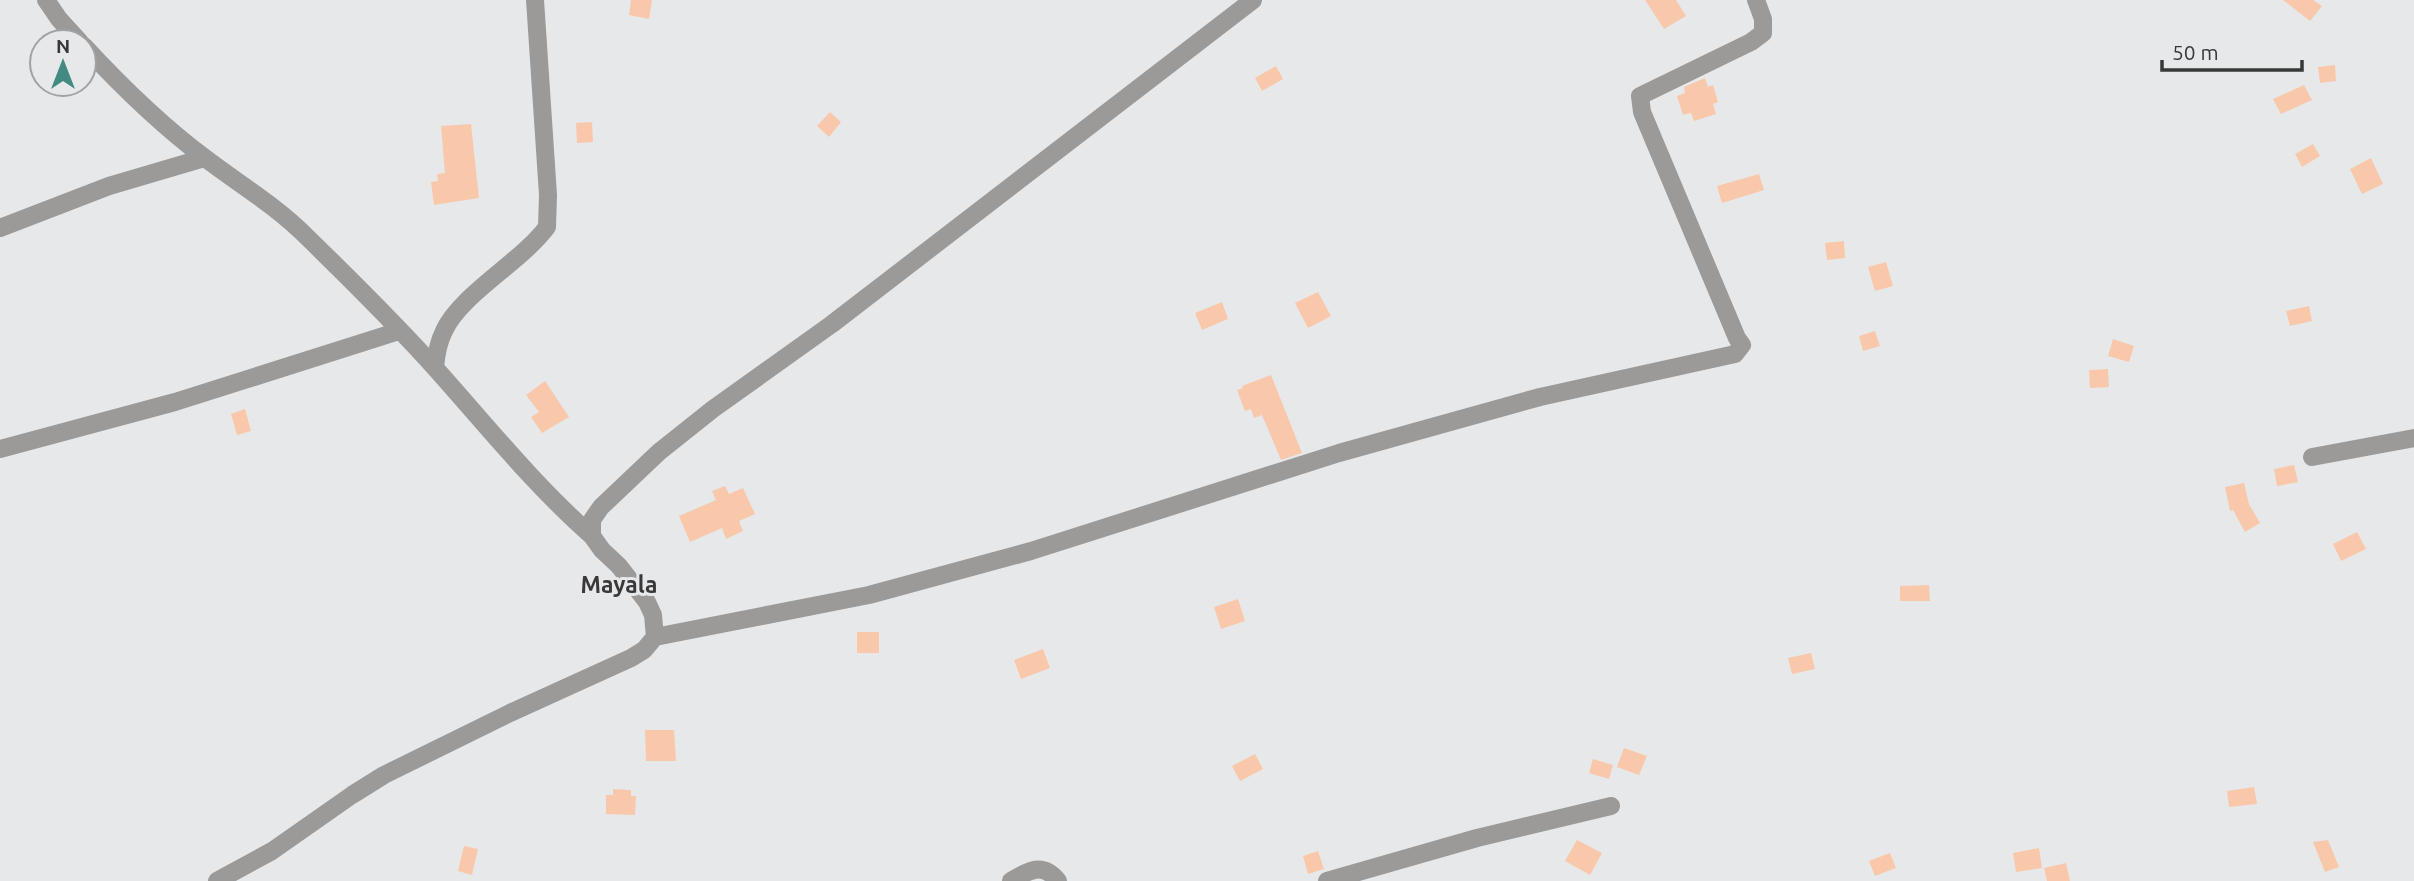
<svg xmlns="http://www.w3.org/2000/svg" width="2414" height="881" font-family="Ubuntu,sans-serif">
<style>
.building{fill:#f9c8ab}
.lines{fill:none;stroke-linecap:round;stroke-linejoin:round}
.minor{stroke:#9b9a99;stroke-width:18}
.labels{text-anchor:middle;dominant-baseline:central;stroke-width:6;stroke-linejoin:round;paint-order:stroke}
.quarter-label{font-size:23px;font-weight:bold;fill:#383839;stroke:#e7e8ea}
</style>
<rect width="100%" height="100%" fill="#e7e8ea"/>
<path class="building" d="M631 0H652L649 19 629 15Z
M1645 0H1676L1686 16 1664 29Z
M2283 0H2313L2322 6 2310 21Z
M2335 65 2336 81 2320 83 2318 67Z
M1276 66 1283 79 1262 91 1255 78Z
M1705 78 1708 87 1713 85 1718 102 1713 104 1716 114 1694 121 1691 113 1683 115 1677 96 1685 93 1684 87Z
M2304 85 2312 100 2281 114 2273 99Z
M830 112 841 122 829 137 817 126Z
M592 122 593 142 577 143 576 123Z
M471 124 479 198 434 205 431 182 438 181 437 174 445 173 441 126Z
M2313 144 2320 156 2302 167 2295 154Z
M2371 158 2383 184 2362 194 2350 169Z
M1759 174 1764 190 1722 203 1717 186Z
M1844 241 1845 258 1827 260 1825 243Z
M1886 262 1893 286 1875 291 1868 267Z
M1318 292 1331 316 1308 328 1295 303Z
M1222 302 1228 319 1202 330 1195 313Z
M2309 306 2312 321 2290 326 2286 311Z
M1875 331 1880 346 1863 351 1859 336Z
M2113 339 2134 346 2129 362 2108 356Z
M2108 369 2109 387 2090 388 2089 370Z
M1271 375 1302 453 1281 460 1262 415 1254 418 1251 409 1245 411 1237 390 1243 388 1242 386Z
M545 381 569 417 542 433 531 417 539 412 526 395Z
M245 409 251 431 237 435 231 414Z
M2294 465 2298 482 2277 486 2274 469Z
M2244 483 2249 504 2260 523 2245 532 2233 510 2230 511 2225 487Z
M725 486 729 494 743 488 755 514 739 521 743 531 726 539 722 528 690 542 679 516 716 500 712 491Z
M2357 532 2366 549 2341 561 2333 544Z
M1929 585 1930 601H1900V586Z
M1238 599 1245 621 1221 629 1214 607Z
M857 632H879V653H857Z
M1043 649 1050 668 1021 679 1014 660Z
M1811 653 1815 669 1792 674 1788 658Z
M645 730H674L676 761H646Z
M1624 748 1647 756 1639 775 1617 767Z
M1255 754 1263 769 1240 781 1232 766Z
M1593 759 1613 765 1609 779 1589 773Z
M2254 787 2257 804 2229 807 2227 791Z
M613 789 631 790V796H636L635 815 606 814V795H613Z
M1577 840 1602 853 1590 875 1565 861Z
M2328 840 2339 867 2325 872 2313 842Z
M464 846 478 849 472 875 458 871Z
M2039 848 2042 868 2016 872 2013 853Z
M1318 851 1324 869 1308 874 1303 856Z
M1890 853 1896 868 1875 876 1869 861Z
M2066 863 2070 881H2047L2044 868Z"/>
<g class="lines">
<path class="minor" d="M46 0 59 19 80 42
M84 46C121 86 161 125 205 158 239 184 275 205 306 236 350 279 395 323 436 369 487 426 534 485 592 536
M0 228 109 186 204 158
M435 368C436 355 438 343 444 331 460 295 521 262 547 227L548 195 535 0
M0 449 175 402 399 331
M2312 457 2414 438
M655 637 869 595 1031 551 1339 453 1540 397 1735 354 1742 345 1737 338 1642 112 1640 96 1751 42 1763 33V19L1756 0
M217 881 272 851 352 795 384 775 510 713 631 658 644 650 655 637 653 615 647 602 619 566 602 550 592 536V520L601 507 659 452 713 409 832 324 1253 0
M1011 881C1029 870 1043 862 1058 881
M1327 881 1477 838 1611 806"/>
</g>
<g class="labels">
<g class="quarter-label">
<text x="619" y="584">Mayala</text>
</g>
</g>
<g transform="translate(63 63)"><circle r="33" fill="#e7e8ea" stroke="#a1a2a3" stroke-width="2"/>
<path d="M0-5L12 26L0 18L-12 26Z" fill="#438a83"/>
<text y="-10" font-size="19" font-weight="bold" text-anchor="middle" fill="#383839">N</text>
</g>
<path d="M2162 60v10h140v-10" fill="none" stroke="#383839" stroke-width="3.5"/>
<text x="2172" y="60" font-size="21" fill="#383839" stroke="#e7e8ea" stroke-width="5" paint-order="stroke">50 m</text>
</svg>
